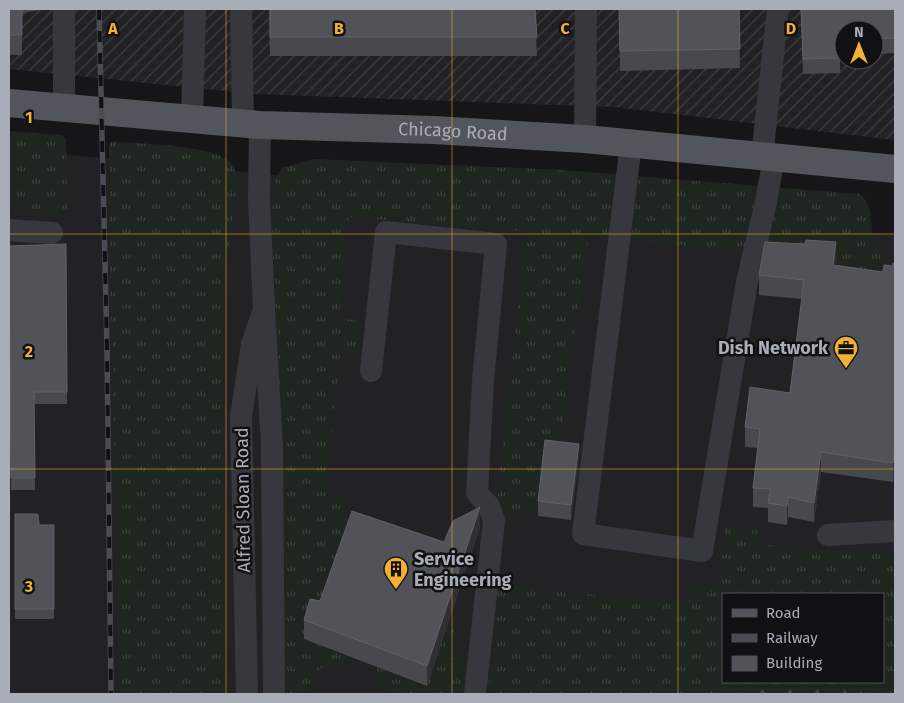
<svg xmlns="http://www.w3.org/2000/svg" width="904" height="703" font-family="'Fira Sans',sans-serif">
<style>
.built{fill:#222225;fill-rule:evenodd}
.industrial{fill:url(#industrial-furrows);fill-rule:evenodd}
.grass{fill:url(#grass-tufts);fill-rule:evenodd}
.forest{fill:url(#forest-firs)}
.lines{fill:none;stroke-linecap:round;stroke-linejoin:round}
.minor{stroke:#37383d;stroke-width:22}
.major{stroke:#53555c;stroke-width:28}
.rail-casing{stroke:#4a4c52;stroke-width:5.5}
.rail{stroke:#111113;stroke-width:4;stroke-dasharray:11;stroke-linecap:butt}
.wall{fill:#47494d}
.shaded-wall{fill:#2f3033}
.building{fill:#525359;stroke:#5f6168}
.grid{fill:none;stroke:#f2b134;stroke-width:1;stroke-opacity:0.55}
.labels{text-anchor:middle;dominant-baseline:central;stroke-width:5;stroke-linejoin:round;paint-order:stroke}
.street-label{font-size:18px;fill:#a8adb8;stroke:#111113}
.poi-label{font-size:18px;font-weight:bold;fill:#a8adb8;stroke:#111113;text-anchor:end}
.grid-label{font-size:16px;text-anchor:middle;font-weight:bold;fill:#f2b134;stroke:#111113;stroke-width:5;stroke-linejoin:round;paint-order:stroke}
</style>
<defs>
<pattern id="industrial-furrows" width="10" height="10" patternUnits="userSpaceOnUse" patternTransform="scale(1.25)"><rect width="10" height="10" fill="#222225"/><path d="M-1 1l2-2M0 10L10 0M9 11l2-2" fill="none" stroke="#3f3f43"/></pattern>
<pattern id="grass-tufts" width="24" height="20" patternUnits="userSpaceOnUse" patternTransform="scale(1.25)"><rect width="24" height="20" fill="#1e261f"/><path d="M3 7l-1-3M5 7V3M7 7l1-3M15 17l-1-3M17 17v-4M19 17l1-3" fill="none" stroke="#3c433d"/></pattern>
<pattern id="forest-firs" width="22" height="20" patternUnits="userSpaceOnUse" patternTransform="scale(1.25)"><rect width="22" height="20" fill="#1e261f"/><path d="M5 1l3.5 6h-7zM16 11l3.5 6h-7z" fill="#3c433d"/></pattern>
</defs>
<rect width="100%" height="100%" fill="#161618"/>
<path class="built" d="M9 149 895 235V694H9ZM723 594H883V682H723Z"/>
<path class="industrial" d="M9 9H895V140L614 107 256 94 9 69ZM844 30H874V60H844Z"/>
<path class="grass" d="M9 131 61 135 66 139 67 209 54 213 9 210Z
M111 142C137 143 212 145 230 162 236 168 236 176 237 184L225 279 222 353 227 694H120L109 220V146Z
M313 159 562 170 859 194C883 209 857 249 895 261V283L762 254 589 235 558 456 545 457 535 515 512 513 509 519 500 518 497 502 526 231 349 217 338 318 361 321 359 355 340 354 327 493 346 497V516L352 530 349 656 341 664 319 669 308 694H282V431L271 219 276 177 282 168Z
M725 527 755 528 765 545 891 554V558L895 559V694H489L494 585 688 604 695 584 717 585ZM723 594H883V682H723Z
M450 618 454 623 452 658 468 660 465 694H398L380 689 373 666 427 686Z"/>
<path class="forest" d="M740 682H842L847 694H740Z"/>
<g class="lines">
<path class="minor" d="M64 9V108
M241 9 243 124
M192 120 195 9
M260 125 259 200 264 309
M585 139 586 9
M631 144 583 534 702 551 747 282 766 202 774 158
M762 157 778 9
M9 230 52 233
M371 371 386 232 496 244 483 381 477 493 489 506 494 521 475 694
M828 535 895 531
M247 694 241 417 252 344 264 309 272 446 274 694"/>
<path class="major" id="s1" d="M9 103 260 125 434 130 585 139 895 169"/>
<defs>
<path id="rail" d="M99 9 107 347 111 694"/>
</defs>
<use href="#rail" class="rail-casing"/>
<use href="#rail" class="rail"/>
</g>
<path class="wall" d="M9 9H40V10L22 13V55H9Z
M269 9H535L537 56H270Z
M619 9H739L740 68 620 71Z
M801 9H895V53L874 54V30H844V55H840V73L803 74Z
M66 244 67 404H34L35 490H11L9 246Z
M836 262 835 265 883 272 893 266 895 263V463L893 482 821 472 814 522 788 517 787 525 768 522V508L753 507V488L758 448 745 447V427L790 393 802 299 759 295V275Z
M579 459 571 520 538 516V501Z
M15 514 39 525H54V619H15Z
M480 527 427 686 304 639V620L320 601 444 542Z"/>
<path class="shaded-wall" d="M836 242V262L833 285V265Z
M579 444V459L571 520V505Z
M895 444V463L893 482V463Z
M821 452V472L814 522V503Z
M788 497V517L787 525V506Z
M480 507V527L427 686V666Z"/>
<path class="building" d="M9 9H22V35H9Z
M270 9H535L537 37H270Z
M619 9H739L740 49 620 51Z
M801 9H895V38L874 39V30H844V40H840V58L803 59Z
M806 240 836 242 833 265 883 272 884 265 893 266V263H895V444L893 463 821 452 814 503 788 497 787 506 768 503 771 489 753 488 760 429 745 427 750 387 790 393 804 280 759 275 765 242 805 244Z
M66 244 67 392H34L35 478H11L9 246Z
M545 440 579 444 571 505 538 501Z
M480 507 427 666 304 620 310 599 320 601 352 511 444 542 453 521Z
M15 514H38L39 525H54V609H15Z"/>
<path class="grid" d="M226 9V694M452 9V694M678 9V694M9 234H895M9 469H895"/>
<defs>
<symbol id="office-pin" viewBox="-11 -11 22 30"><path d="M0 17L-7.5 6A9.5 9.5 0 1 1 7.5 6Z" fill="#f2b134" stroke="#111113"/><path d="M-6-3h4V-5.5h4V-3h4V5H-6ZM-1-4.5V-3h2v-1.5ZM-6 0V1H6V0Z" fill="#111"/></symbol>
<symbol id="building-pin" viewBox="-11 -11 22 30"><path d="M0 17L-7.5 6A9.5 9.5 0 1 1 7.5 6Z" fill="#f2b134" stroke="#111113"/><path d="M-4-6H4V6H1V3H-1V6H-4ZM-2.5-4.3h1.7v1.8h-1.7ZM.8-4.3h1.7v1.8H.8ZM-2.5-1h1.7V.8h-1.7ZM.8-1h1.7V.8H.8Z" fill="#111"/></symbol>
</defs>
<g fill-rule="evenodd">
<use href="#office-pin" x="832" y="334" width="28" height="38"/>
<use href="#building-pin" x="382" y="555" width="28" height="38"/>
</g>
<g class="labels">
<g class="street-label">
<text stroke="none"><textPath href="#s1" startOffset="445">Chicago Road</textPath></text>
<text transform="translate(243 500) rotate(-91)">Alfred Sloan Road</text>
</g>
<g class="poi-label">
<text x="828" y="348">Dish Network</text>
<text x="414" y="559" text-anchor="start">Service<tspan x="414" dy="21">Engineering</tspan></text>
</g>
</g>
<g class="grid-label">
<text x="113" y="34">A</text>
<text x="339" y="34">B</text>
<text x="565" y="34">C</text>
<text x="791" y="34">D</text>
<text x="29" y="123">1</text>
<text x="29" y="357">2</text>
<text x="29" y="592">3</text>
</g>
<rect width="904" height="703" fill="none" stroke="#a8adb8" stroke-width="20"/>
<rect x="722" y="593" width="162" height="90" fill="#111113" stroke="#4d4f55"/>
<rect x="732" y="609" width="25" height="8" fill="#53555c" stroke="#4d4f55"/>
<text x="766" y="618" font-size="15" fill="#a8adb8">Road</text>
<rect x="732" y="634" width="25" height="8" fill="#4a4c52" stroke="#4d4f55"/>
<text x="766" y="643" font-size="15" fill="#a8adb8">Railway</text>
<rect x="732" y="656" width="25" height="15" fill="#525359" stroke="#4d4f55"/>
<text x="766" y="668" font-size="15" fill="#a8adb8">Building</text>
<g transform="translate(859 45)"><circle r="24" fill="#111113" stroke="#4d4f55"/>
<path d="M0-4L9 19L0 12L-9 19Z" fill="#f2b134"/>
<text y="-8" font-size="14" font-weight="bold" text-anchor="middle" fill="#a8adb8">N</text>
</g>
</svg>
